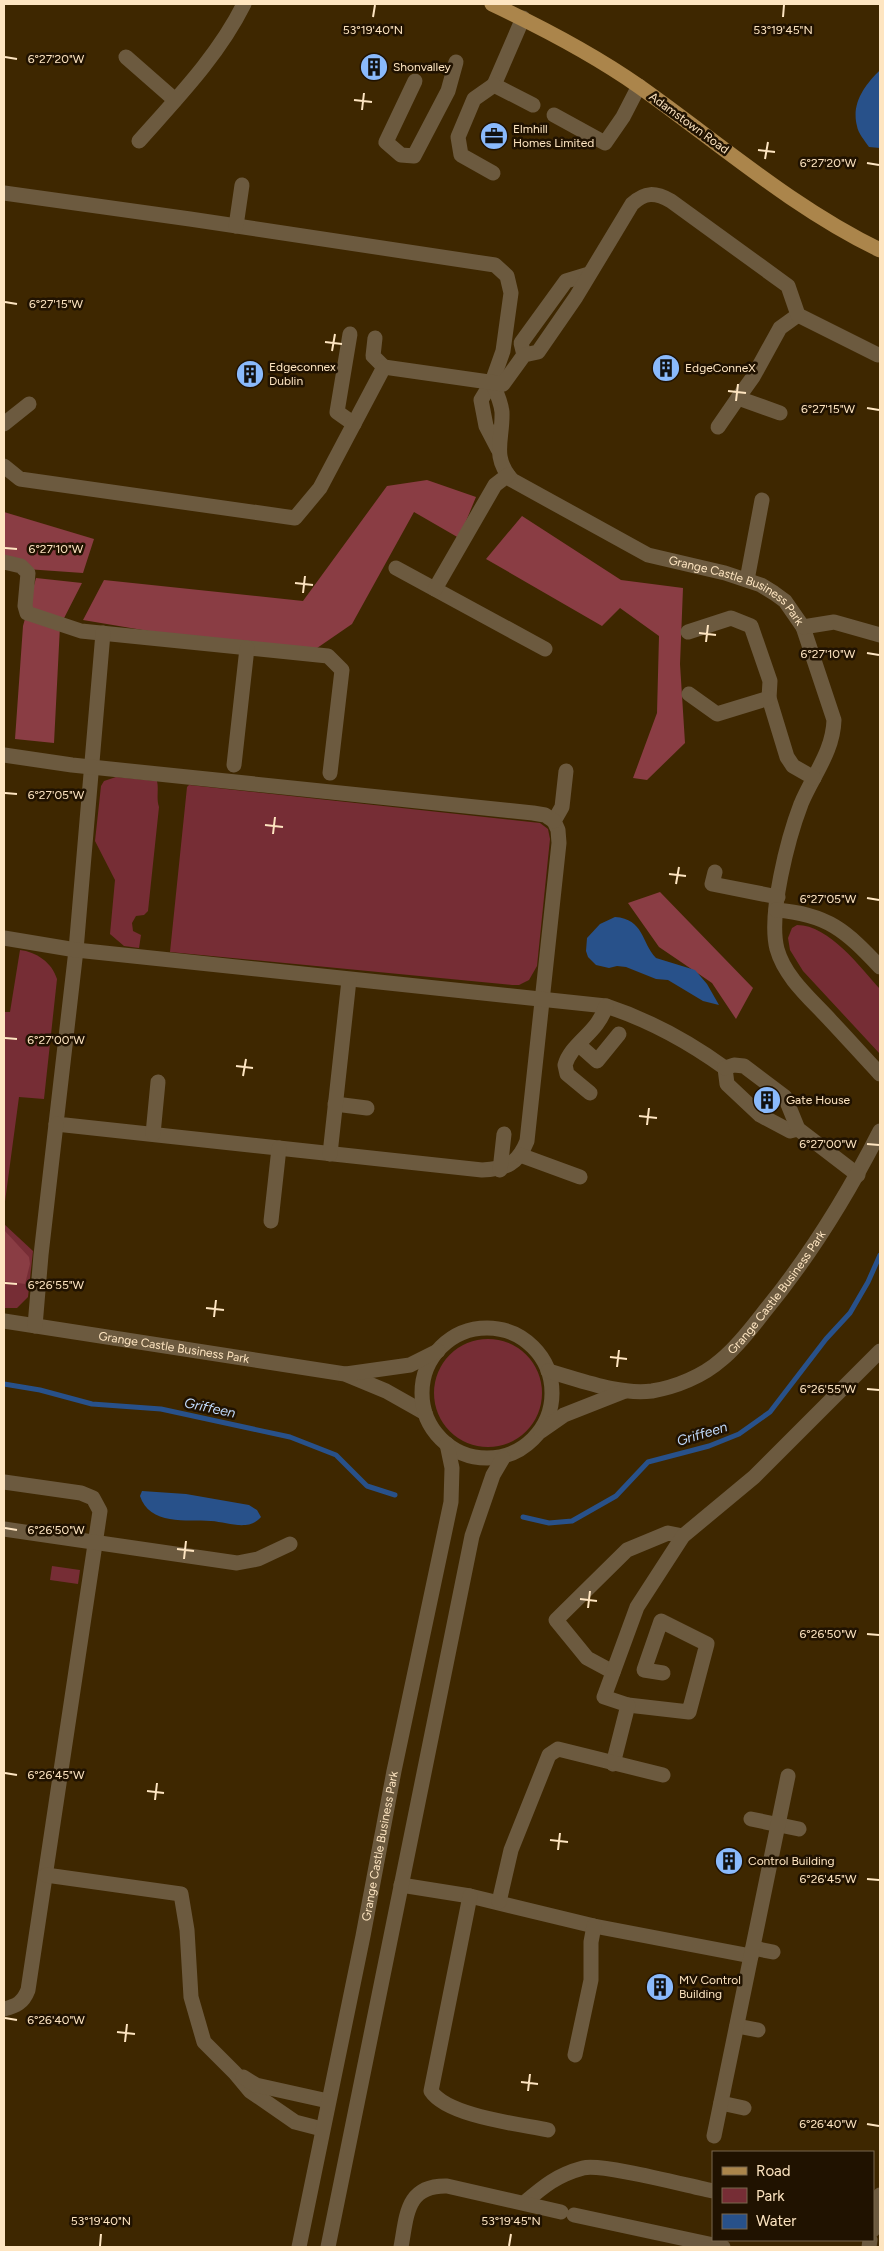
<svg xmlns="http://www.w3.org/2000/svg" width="884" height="2251" font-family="Figtree,sans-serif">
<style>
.green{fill:#762d35}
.forest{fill:#8a3d44}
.water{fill:#28518a}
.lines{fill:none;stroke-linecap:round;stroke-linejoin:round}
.stream{stroke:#28518a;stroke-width:5}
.minor{stroke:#6c5a3f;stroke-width:15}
.major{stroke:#ab854b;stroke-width:15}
.ticks{fill:none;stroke:#fee5c1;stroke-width:2}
.labels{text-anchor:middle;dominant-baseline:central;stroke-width:5;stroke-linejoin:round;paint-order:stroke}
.poi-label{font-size:12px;fill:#fee5c1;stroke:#201200;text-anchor:start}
.street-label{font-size:12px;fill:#fee5c1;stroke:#201200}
.water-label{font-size:14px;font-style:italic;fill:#c1dafb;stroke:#201200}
.ticks-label{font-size:12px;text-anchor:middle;fill:#fee5c1;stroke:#201200;stroke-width:5;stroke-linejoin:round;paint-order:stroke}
</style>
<rect width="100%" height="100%" fill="#3e2700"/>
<path class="green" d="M116 777 157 781C159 789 156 798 159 807L148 911 144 915 136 916 132 923 133 931 141 935 139 948 124 946 110 934 115 880 95 841 101 786 104 781Z
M189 785 540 823 548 829 550 839 537 966 529 980 519 985H512L170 952 187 787Z
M797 925C829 925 860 967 880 989V1054L803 971 790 950 788 938 792 928Z
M20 950C36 952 52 962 57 979L44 1099 19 1097 4 1209V1012H10Z
M4 1224 33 1251 28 1297 17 1308H4Z
M434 1393a54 54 0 1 1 108 0a54 54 0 1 1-108 0Z
M52 1566 80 1570 78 1584 50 1580Z"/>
<path class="forest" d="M427 480 476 497 459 538 414 512 352 624 304 657 83 620 104 580 303 601 387 486Z
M4 512 94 539 83 573 26 569 4 561Z
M522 516 621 580 683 588 680 664 685 743 647 780 633 778 657 713 659 636 620 608 602 626 486 559Z
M36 578 82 583 60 626 54 743 15 739 23 626Z
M660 892 753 988 736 1019 712 983 659 947 628 903Z
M4 1230 29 1257 30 1264 25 1284 4 1281Z"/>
<path class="water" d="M880 70V148L869 147C865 141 858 133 857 126 851 103 865 85 880 70Z
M615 917C644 919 641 942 656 958L695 970 707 984 719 1005 703 1001 668 980 656 979 626 967 617 966 609 968 596 965 588 957 586 951 587 938 600 924Z
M142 1491 186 1494 249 1505 257 1510 261 1517C248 1532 228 1522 211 1521 187 1520 149 1525 140 1496Z"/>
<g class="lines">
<path class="stream" d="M4 1384 40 1390 92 1404 161 1409 290 1437 336 1455 367 1486 395 1495
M523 1517 549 1523 572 1521 616 1496 648 1462 709 1446 739 1434 770 1412 826 1339 850 1313 868 1282 880 1255"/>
<g class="minor">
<path d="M523 18 494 85 533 105"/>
<path d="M126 57 175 100"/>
<path d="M415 81 386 142 401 155 414 156 448 91 456 62"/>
<path d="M554 115 605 143 623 117 639 86"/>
<path d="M139 141C178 97 218 56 244 4"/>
<path d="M493 173 461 155 458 137 474 99 494 85"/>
<path d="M4 193 190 219 495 265 507 276 511 293 503 351 492 382 481 400 486 426 498 449"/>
<path d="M236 226 242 185"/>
<path d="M350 334 337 412 354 424"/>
<path d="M375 338 373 356 384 367"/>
<path d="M524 355 521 343 566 281 589 274"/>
<path id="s1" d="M492 382C496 391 501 402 502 412 503 440 491 456 512 480L648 555 725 573 761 585 774 593 785 601 803 627 834 720C833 752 813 775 801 804 788 838 768 914 777 949 785 978 812 1000 831 1021 848 1039 864 1057 880 1074"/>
<path d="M780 413 738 398 753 377 780 328 798 315"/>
<path d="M4 424 29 404"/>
<path d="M718 427 738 398"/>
<path d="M4 466 20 479 295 518 320 488 384 367 503 384 524 355 538 352 576 297 632 204C645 192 655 192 671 201L788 286 798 315 878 355"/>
<path d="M4 562 21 566 28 573 25 606 27 613 81 631 328 656 342 670 330 773"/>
<path d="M396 568 545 649"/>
<path d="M747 580 762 500"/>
<path d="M435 589 495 485 508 475"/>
<path d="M803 627 834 622 880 635"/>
<path d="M688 632 731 618 751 626 770 681 769 698 787 757 793 766 814 778"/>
<path d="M103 633 76 950 56 1124 482 1170C506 1169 518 1164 527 1141L559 843 558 830 554 821 562 807 566 771"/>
<path d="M689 694 717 714 769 698"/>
<path d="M4 755 72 765 533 813 545 815 554 821"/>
<path d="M234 765 247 648"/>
<path d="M715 872 712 884 778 897"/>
<path d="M776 910C828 914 846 931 880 967"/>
<path d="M4 938 76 950 606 1006C649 1020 689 1042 725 1068L727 1084 760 1115 790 1131 798 1129"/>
<path d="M579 1045 597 1061 619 1034"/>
<path d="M725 1068 734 1065 744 1066 785 1097 798 1129 858 1175"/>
<path d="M590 1093 567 1074 565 1065C571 1043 598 1033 606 1006"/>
<path d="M335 1104 367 1108"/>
<path d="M153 1134 158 1082"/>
<path d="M330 1154 349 980"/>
<path d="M520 1155 580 1177"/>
<path d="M500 1170 504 1134"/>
<path d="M271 1221 279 1148"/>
<path id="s2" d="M4 1321 345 1374 386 1391 425 1413"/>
<path d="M35 1326 41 1255 56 1124"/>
<circle cx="487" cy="1393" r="65"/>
<path id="s3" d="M548 1371C581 1380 618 1395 652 1391 676 1387 703 1376 721 1360 737 1347 751 1329 764 1312 810 1256 847 1196 880 1131"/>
<path d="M346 1374 410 1365 438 1351"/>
<path d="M541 1431 564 1415 625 1391"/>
<path d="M4 1482 81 1493 93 1498 100 1511 28 1990C23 2003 16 2006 4 2009"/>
<path d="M4 1529 237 1563 258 1559 290 1544"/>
<path d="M613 1672 587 1658 556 1620 627 1550 668 1533 683 1536"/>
<path d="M628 1705 689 1712 707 1644 661 1621 644 1670 663 1673"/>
<path d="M613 1764 628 1705 604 1697 637 1607 683 1536 754 1477 880 1351"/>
<path d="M751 1819 799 1829"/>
<path d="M46 1875 181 1894 187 1930 191 1997 204 2042 235 2073 250 2091 295 2122 322 2129"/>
<path d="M401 1885 470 1896 594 1926 751 1956"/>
<path d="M470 1896 431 2091C447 2116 519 2124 548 2130"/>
<path d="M499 1902 511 1850 549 1755 558 1749 663 1775"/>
<path d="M753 1948 773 1952"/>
<path d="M737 2026 758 2030"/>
<path d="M575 2055 591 1980V1942L594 1926"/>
<path d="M243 2077 256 2085 328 2101"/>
<path d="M721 2103 744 2108"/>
<path d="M714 2136 788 1776"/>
<path d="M524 2203C544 2186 557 2175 583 2168 603 2163 688 2186 713 2191"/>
<path d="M574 2215 723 2247"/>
<path d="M873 2230 880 2195"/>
<path id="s4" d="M299 2247 363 1936 394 1771 451 1502 452 1468 447 1444"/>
<path d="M328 2247 472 1536 493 1475 503 1458"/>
<path d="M401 2247C407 2215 406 2185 447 2186L561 2212"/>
<path d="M869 2247 870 2240"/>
</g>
<path class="major" d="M492 4C543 28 593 54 640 87 719 143 793 208 880 250"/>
</g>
<path class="ticks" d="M373 17 375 5M783 17 784 5M5 57 17 59M354 100 372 102M362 110 364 93M758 150 775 152M765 159 768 142M867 163 879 165M5 302 17 304M325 342 342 344M332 351 335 334M728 391 746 393M736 401 738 384M867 408 879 410M5 548 17 549M295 583 313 585M303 593 305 576M699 633 716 635M706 642 708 625M867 653 879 655M5 793 17 794M265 825 283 827M273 834 275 817M669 874 686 876M676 884 679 867M867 898 879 900M5 1038 17 1039M236 1066 253 1068M243 1076 246 1059M639 1116 657 1118M647 1125 649 1108M867 1144 879 1145M5 1283 17 1284M206 1308 224 1310M214 1317 216 1300M610 1357 627 1359M617 1367 619 1350M867 1389 879 1390M5 1528 17 1530M177 1549 194 1551M184 1559 186 1541M580 1599 597 1601M588 1608 590 1591M867 1634 879 1635M5 1773 17 1775M147 1791 164 1793M155 1800 157 1783M550 1840 568 1842M558 1850 560 1833M867 1879 879 1880M5 2018 17 2020M117 2032 135 2034M125 2042 127 2024M521 2082 538 2084M528 2091 530 2074M867 2124 879 2126M100 2246 101 2234M509 2246 511 2234"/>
<defs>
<symbol id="building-disc" viewBox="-11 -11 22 22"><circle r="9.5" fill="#8abafc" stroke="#201200"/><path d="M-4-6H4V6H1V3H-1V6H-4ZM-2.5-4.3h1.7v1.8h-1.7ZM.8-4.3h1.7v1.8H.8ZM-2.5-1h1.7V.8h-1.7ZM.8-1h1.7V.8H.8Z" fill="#111"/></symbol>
<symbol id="office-disc" viewBox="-11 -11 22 22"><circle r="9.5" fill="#8abafc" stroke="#201200"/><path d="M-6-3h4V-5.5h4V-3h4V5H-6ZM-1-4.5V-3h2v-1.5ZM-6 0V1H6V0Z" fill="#111"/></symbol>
</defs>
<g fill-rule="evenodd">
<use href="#building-disc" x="358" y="51" width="32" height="32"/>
<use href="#office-disc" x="478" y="120" width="32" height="32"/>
<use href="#building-disc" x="650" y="352" width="32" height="32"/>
<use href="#building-disc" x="234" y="358" width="32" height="32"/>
<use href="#building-disc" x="751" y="1084" width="32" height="32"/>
<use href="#building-disc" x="713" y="1845" width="32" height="32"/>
<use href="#building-disc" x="644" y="1971" width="32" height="32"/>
</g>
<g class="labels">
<g class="poi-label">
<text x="393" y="67">Shonvalley</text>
<text x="513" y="129">Elmhill<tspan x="513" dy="14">Homes Limited</tspan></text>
<text x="269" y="367">Edgeconnex<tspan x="269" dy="14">Dublin</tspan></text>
<text x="685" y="368">EdgeConneX</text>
<text x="786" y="1100">Gate House</text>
<text x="748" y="1861">Control Building</text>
<text x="679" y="1980">MV Control<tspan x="679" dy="14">Building</tspan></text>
</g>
<g class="street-label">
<text transform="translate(689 123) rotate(36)">Adamstown Road</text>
<text stroke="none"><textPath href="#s1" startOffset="356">Grange Castle Business Park</textPath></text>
<text stroke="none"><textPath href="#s3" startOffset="271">Grange Castle Business Park</textPath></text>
<text stroke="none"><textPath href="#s2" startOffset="172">Grange Castle Business Park</textPath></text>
<text stroke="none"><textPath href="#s4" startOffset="409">Grange Castle Business Park</textPath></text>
</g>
<g class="water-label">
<text transform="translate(210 1408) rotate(12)">Griffeen</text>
<text transform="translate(702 1434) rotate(-17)">Griffeen</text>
</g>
</g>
<g class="ticks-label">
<text x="373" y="34">53°19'40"N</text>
<text x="783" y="34">53°19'45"N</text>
<text x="56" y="63">6°27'20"W</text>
<text x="828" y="167">6°27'20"W</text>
<text x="56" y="308">6°27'15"W</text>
<text x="828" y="413">6°27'15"W</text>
<text x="56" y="553">6°27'10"W</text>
<text x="828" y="658">6°27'10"W</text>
<text x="56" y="799">6°27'05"W</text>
<text x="828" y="903">6°27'05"W</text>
<text x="56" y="1044">6°27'00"W</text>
<text x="828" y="1148">6°27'00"W</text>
<text x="56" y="1289">6°26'55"W</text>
<text x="828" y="1393">6°26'55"W</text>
<text x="56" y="1534">6°26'50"W</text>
<text x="828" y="1638">6°26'50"W</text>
<text x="56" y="1779">6°26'45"W</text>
<text x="828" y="1883">6°26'45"W</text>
<text x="56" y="2024">6°26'40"W</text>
<text x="828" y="2128">6°26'40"W</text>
<text x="101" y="2225">53°19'40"N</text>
<text x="511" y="2225">53°19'45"N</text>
</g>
<rect width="884" height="2251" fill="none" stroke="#fee5c1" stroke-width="10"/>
<rect x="712" y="2151" width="162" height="90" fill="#201200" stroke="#79664d"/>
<rect x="722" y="2167" width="25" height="8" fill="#ab854b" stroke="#79664d"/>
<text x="756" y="2176" font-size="15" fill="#fee5c1">Road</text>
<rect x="722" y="2188" width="25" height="15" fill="#762d35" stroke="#79664d"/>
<text x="756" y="2201" font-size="15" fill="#fee5c1">Park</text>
<rect x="722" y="2214" width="25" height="15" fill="#28518a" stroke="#79664d"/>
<text x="756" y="2226" font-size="15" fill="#fee5c1">Water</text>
</svg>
